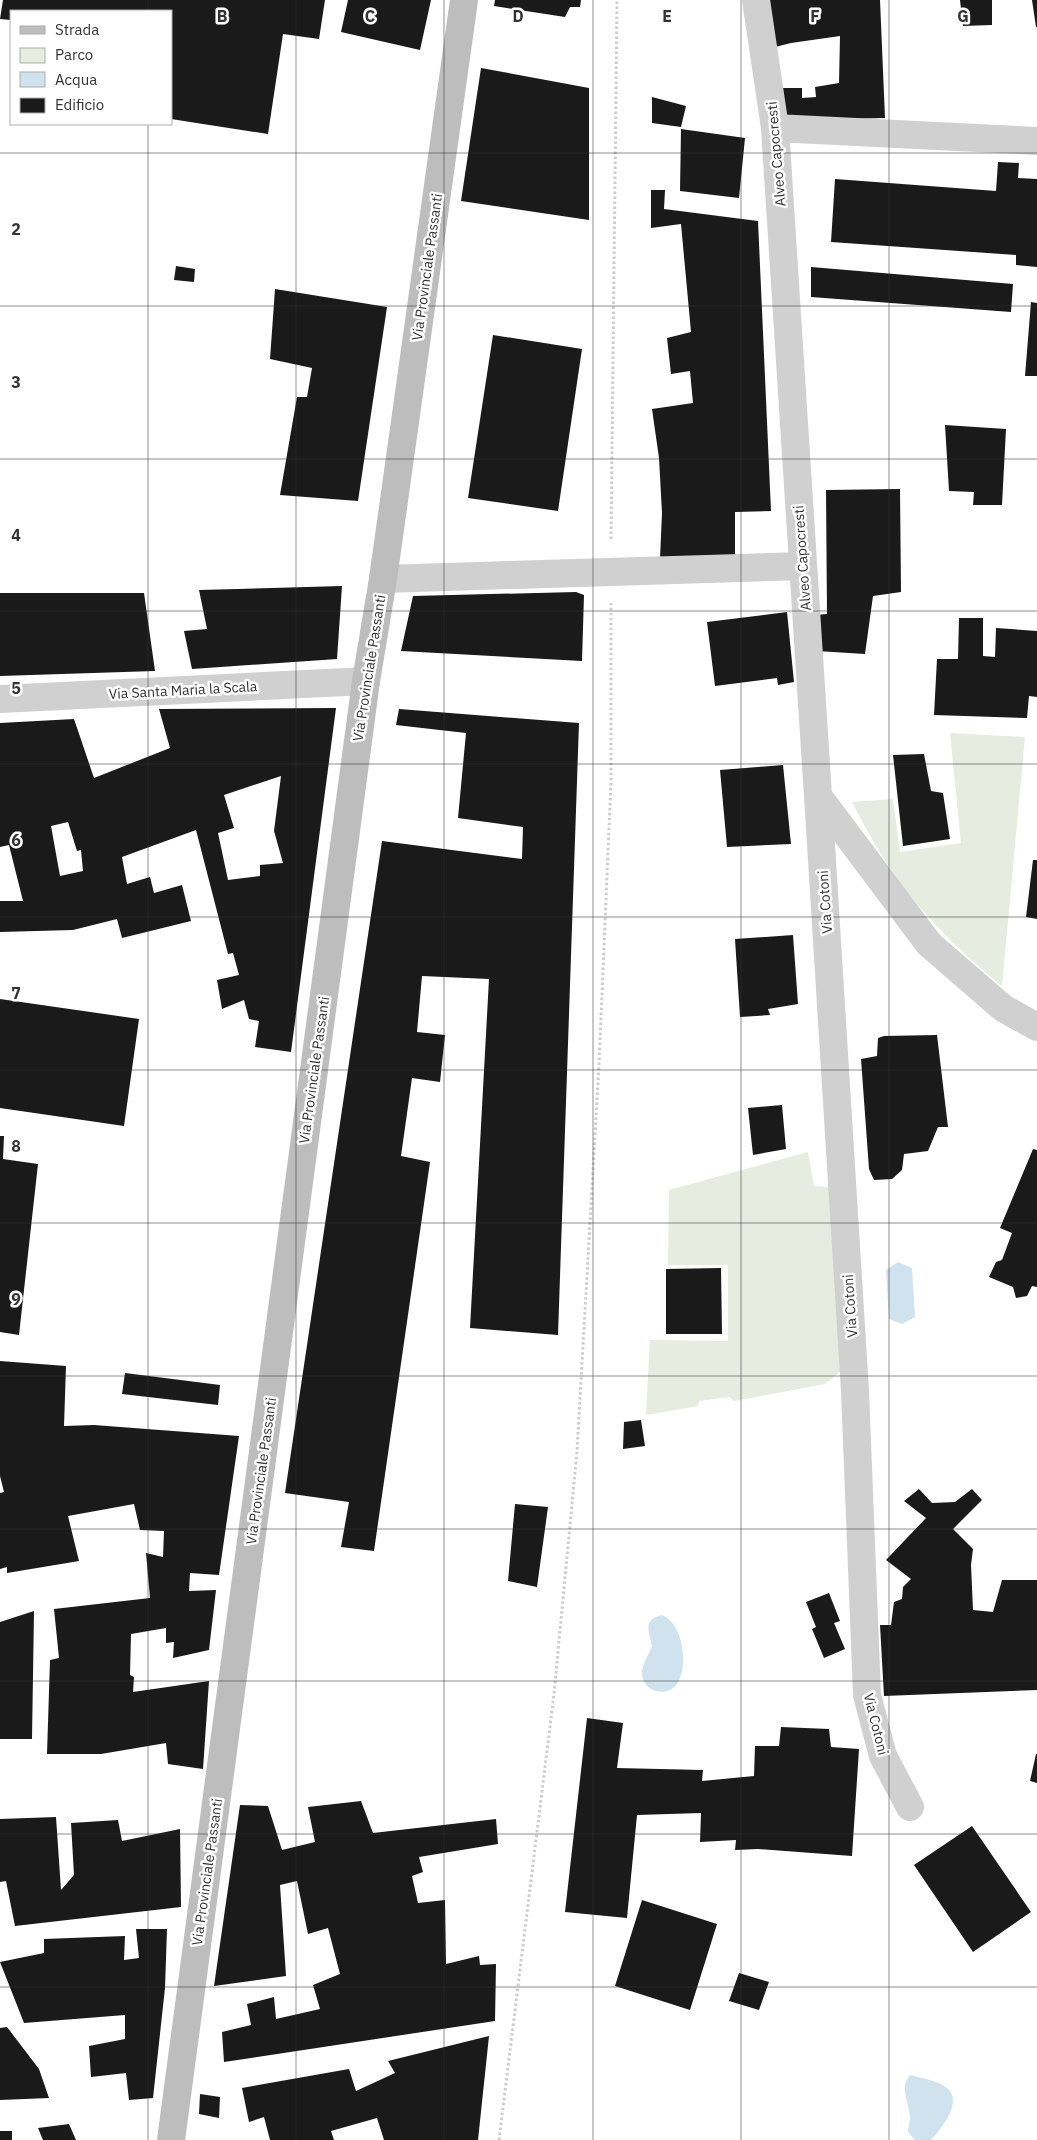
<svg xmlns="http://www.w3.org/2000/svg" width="1037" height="2140" font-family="'IBM Plex Sans',sans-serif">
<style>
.green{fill:#e6ecdf}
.water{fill:#cfe2ee}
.building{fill:#1a1a1a;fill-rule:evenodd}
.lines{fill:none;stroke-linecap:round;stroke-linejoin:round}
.path{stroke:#cdcdcd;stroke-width:3;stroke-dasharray:2.5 2.5;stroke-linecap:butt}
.minor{stroke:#d0d0d0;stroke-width:28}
.secondary{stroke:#bdbdbd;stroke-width:28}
.grid{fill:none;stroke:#333;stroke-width:1;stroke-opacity:0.55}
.labels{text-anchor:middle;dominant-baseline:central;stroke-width:5;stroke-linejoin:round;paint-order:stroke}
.street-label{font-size:14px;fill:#333;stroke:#fff}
.grid-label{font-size:16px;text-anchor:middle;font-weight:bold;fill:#333;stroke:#fff;stroke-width:5;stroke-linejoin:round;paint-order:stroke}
</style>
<rect width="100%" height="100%" fill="#fff"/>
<path class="green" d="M950 733 1025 737 1002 986C933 929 892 882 852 802L893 799 900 852 961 843Z
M808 1152 814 1186 828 1187 832 1191 842 1370 825 1384 734 1401 730 1397 699 1401 698 1406 646 1415 650 1340 728 1341V1265H668L669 1190Z"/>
<path class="water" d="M898 1262 912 1268 915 1317 902 1324 889 1319 886 1270Z
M662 1615C683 1623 689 1666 677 1684 667 1698 644 1692 642 1675 641 1665 649 1655 652 1646 649 1631 642 1620 662 1615Z
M910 2075C921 2078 935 2080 944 2086 966 2099 942 2128 931 2140H915L908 2132C908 2127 910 2122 910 2117 909 2101 899 2088 910 2075Z"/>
<path class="building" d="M3 0H325L319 39 283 34 268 134 171 119V11H11V20L0 19Z
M348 0H431L420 50 341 32Z
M495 0H581L580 7H570L565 17 494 6Z
M764 0H880L885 118 803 120 782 113 778 88H802V98L816 97 815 87 839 83 840 36 791 43 771 48Z
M960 0H992V25L963 26Z
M1032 0H1037V27H1036Z
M481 68 589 88V220L461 201Z
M652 97 686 106 681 127 652 123Z
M681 129 745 138 739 198 680 191Z
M998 162 1019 163 1018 178 1037 179V267L1016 265V255L831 242 835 179 996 191Z
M651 190H665L664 209 758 221 771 511 735 512V556L660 559 662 513 659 458 652 409 693 403 690 371 671 374 667 338 691 332 681 224 651 228Z
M176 266 195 269 194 282 174 280Z
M811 267 1013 284 1011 312 811 297Z
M275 289 387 307 358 501 280 495 297 397H307L312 368 270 359Z
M1031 302 1037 303V376H1025Z
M493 335 582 349 558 511 468 498Z
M945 425 1006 429 1002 505H973L974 492 949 491Z
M900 489 901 592 873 596 865 654 817 651 815 615 827 614 826 490Z
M342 586 337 659 192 669 184 631 207 629 199 590Z
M576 592 584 595 582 661 401 651 413 596Z
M0 593H144L155 671 0 676Z
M787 612 794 682 778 685 777 678 715 686 707 622Z
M959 618H983V656L995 657 996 628 1037 631V697L1029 696 1027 718 934 715 937 659H958Z
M336 708 291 1052 255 1047 259 1021 249 1019 244 1000 222 1009 217 980 239 975 233 953 228 954 196 830 122 857 127 884 150 877 154 893 182 885 191 921 122 938 117 919 73 930 0 932V901H23L9 845 0 847V723L74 719 94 778 170 748 159 709ZM281 776 274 831 283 863 260 865V876L228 880 218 833 234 828 224 795ZM68 822 77 851 81 850 83 871 60 876 51 826Z
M399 709 579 723 558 1335 470 1328 489 979 422 976 417 1032 445 1035 440 1082 412 1078 401 1156 430 1162 374 1551 341 1547 349 1502 285 1493 382 841 522 859 523 827 458 818 466 733 396 725Z
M924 754 931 791 943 793 950 839 903 846 893 755Z
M783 765 791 844 727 847 720 770Z
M1033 860H1037V919L1026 917Z
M793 935 798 1004 768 1009 770 1015 740 1017 735 939Z
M0 999 139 1019 124 1126 0 1108Z
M937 1035 948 1127H938L928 1151 904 1154 902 1170 892 1179 874 1180 869 1169 861 1059 877 1056 878 1038 884 1036Z
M782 1105 786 1149 753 1155 748 1108Z
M0 1136H4L3 1159 38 1164 19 1335 0 1332Z
M1033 1149 1037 1150V1287L1032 1286 1027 1296 1016 1298 1013 1287 989 1277 996 1262 1002 1260 1012 1233 1000 1228Z
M721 1268 722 1334H666V1269Z
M0 1361 66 1366 64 1426 94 1425 239 1436 219 1575 190 1573 189 1591 216 1590 209 1650 173 1658 174 1642 166 1643V1628L131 1634 130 1675 134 1677 133 1692 209 1681 203 1769 168 1764 166 1743 101 1754H47L50 1660 59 1658 54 1609 150 1598 146 1553 163 1557 164 1531 140 1530 134 1504 68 1516 79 1561 7 1573V1567L0 1569V1493L4 1492 0 1476Z
M125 1373 220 1385 218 1405 122 1394Z
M641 1420 645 1446 623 1449 624 1422Z
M919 1489 932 1503 955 1502 972 1489 982 1500 953 1529 973 1549 971 1565 973 1610 993 1612 1002 1580H1037V1690L884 1696 880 1625H891L894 1602 902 1599 903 1587 911 1579 886 1560 926 1518 904 1501Z
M515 1504 548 1507 537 1587 508 1581Z
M829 1593 840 1621 834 1623 845 1649 824 1658 812 1629 816 1627 806 1602Z
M34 1611 32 1739H0V1622Z
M587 1718 623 1723 617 1768 703 1770 702 1781 754 1776 755 1746H779L781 1727 829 1729 831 1747 859 1749 852 1856 758 1849 735 1850 736 1840 700 1842 701 1813 637 1815 627 1918 565 1912Z
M1036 1754H1037V1783L1030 1781Z
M361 1801 373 1833 496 1819 498 1844 419 1857 423 1872 412 1876 418 1903 445 1900 446 1964 479 1956 480 1965 496 1964 495 2021 224 2062 222 2032 251 2025 247 2004 274 1997 276 2019 320 2009 313 1985 340 1974 328 1928 308 1934 297 1881 280 1885 286 1976 214 1986 240 1805 268 1806 282 1850 315 1842 308 1807Z
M56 1817 61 1890 74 1875 71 1823 118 1820 122 1841 180 1829 181 1907 15 1926 6 1881 0 1882V1819Z
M972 1826 1031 1912 973 1952 914 1865Z
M642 1900 717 1924 690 2010 615 1986Z
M136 1929H167L165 1988 153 2098 129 2100 126 2073 91 2077 89 2046 125 2039V2015L24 2023 0 1962 44 1953V1939L125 1936 124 1960 139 1958Z
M739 1973 769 1982 759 2010 729 2001Z
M7 2027 39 2069 49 2098 0 2100V2028Z
M489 2036 478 2140H384L377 2118 331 2131 334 2140H270L264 2117 249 2122 242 2088 349 2069 356 2091 395 2073 388 2061Z
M200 2094 220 2097 219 2118 199 2114Z
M69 2124 76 2140H43L38 2128Z
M0 2131H12V2140H0Z"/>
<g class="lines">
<path class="path" d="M611 539 617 0
M499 2140 554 1694 577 1451 599 1065 611 781V603"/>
<path class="minor" d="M756 0 775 128 818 796 929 944 1003 1008 1037 1027
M775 128 1037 141
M383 579 802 566
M0 699 366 681
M818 796 855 1391 867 1695 883 1756 910 1807"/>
<path class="secondary" d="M171 2140 366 681 383 579 464 0"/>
</g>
<path class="grid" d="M148 0V11M296 0V2140M444 0V2140M593 0V2140M741 0V2140M889 0V2140M148 124V2140M0 153H1037M0 306H1037M0 459H1037M0 611H1037M0 764H1037M0 917H1037M0 1070H1037M0 1223H1037M0 1376H1037M0 1529H1037M0 1681H1037M0 1834H1037M0 1987H1037"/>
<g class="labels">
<g class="street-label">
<text transform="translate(776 154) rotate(-95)">Alveo Capocresti</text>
<text transform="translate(427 267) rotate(-82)">Via Provinciale Passanti</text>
<text transform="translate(802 558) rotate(-94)">Alveo Capocresti</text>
<text transform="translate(369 668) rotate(-81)">Via Provinciale Passanti</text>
<text transform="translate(183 690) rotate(-3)">Via Santa Maria la Scala</text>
<text transform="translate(825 902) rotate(-94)">Via Cotoni</text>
<text transform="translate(314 1070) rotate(-82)">Via Provinciale Passanti</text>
<text transform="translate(850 1306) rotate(-94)">Via Cotoni</text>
<text transform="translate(261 1471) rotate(-82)">Via Provinciale Passanti</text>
<text transform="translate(876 1724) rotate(76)">Via Cotoni</text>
<text transform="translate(207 1872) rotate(-82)">Via Provinciale Passanti</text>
</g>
</g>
<g class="grid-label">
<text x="222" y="22">B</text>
<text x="370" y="22">C</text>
<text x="518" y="22">D</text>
<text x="667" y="22">E</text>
<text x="815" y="22">F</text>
<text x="963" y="22">G</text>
<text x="16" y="235">2</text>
<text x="16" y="388">3</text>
<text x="16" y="541">4</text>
<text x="16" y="694">5</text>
<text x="16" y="846">6</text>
<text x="16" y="999">7</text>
<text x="16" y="1152">8</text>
<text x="16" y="1305">9</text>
</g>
<rect x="10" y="10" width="162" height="115" fill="#ffffff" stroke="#adadad"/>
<rect x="20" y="26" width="25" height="8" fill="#bdbdbd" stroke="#adadad"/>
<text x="55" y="35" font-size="15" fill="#333333">Strada</text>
<rect x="20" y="48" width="25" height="15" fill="#e6ecdf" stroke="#adadad"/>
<text x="55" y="60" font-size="15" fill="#333333">Parco</text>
<rect x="20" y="72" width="25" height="15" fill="#cfe2ee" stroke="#adadad"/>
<text x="55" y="85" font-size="15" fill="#333333">Acqua</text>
<rect x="20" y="98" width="25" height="15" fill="#1a1a1a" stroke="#adadad"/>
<text x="55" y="110" font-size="15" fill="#333333">Edificio</text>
</svg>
